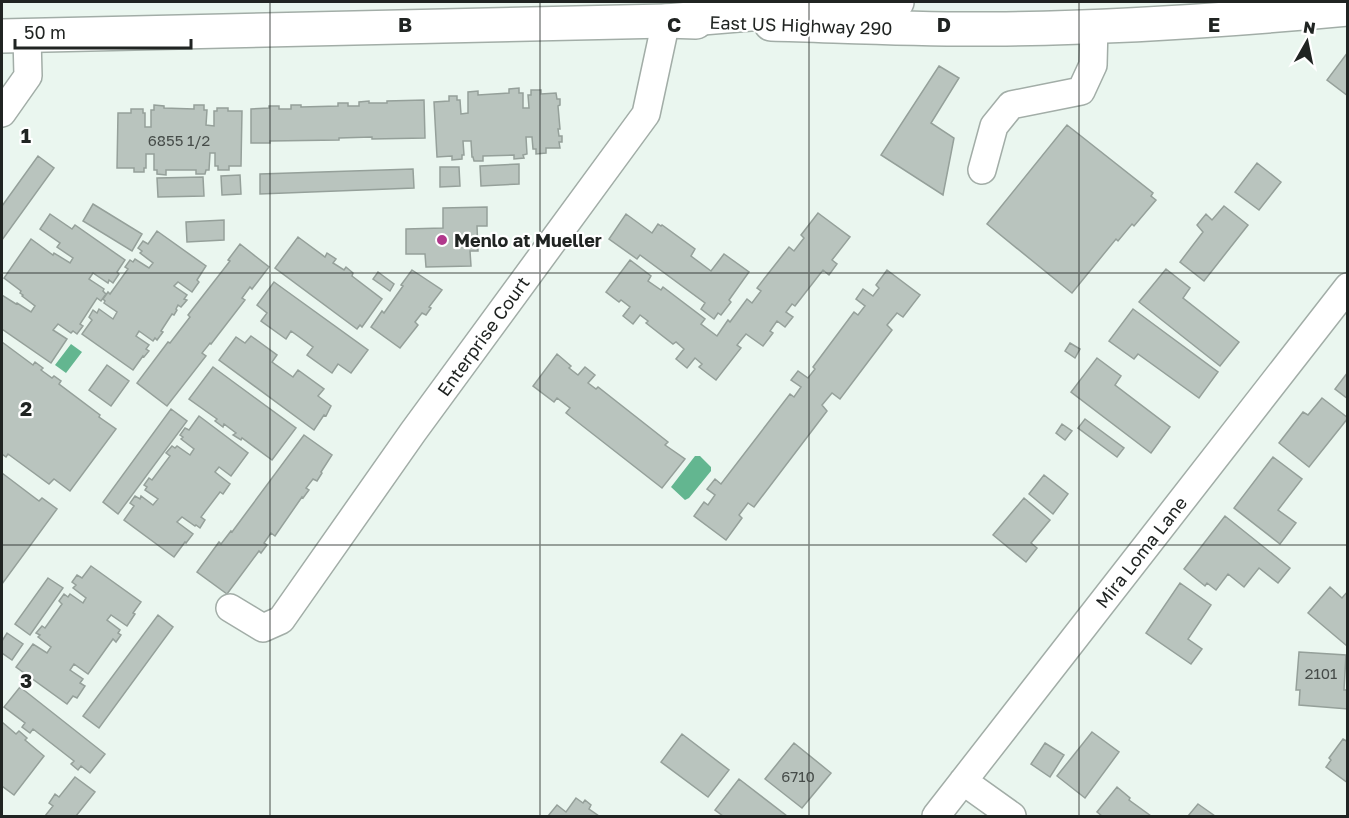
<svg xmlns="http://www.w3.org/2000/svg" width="1349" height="818" font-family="'Golos Text',sans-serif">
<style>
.water{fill:#63b690}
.building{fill:#b9c4be;stroke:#95a09a;stroke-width:1.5}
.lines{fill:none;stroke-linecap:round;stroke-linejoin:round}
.minor-casing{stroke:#a2ada7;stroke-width:30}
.major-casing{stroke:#a2ada7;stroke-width:36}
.highway-casing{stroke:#a2ada7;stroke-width:36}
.minor{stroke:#fff;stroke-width:27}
.major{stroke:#fff;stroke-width:33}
.highway{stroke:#fff;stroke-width:33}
.grid{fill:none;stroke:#202422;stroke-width:1.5;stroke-opacity:0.55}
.poi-dot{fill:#b1388c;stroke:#fff;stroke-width:2}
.labels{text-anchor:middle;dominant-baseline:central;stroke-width:4.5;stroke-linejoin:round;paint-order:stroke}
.number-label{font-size:15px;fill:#464c49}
.street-label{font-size:18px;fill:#202422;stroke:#fff}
.poi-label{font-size:18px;font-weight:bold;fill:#202422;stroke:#fff;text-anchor:start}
.grid-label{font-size:20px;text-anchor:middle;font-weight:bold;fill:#202422;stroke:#fff;stroke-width:4.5;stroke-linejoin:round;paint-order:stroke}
</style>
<rect width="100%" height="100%" fill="#eaf6ef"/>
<path class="water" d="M71 344 82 352 66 373 55 365Z
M695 456H700L711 467V471L689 498 685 500 671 487Z"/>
<path class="building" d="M1348 52V96L1327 80Z
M939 66 959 78 931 123 954 138 943 195 881 155Z
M519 88V93H523V108H529L528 95H531V90H541V94L556 93 557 99H560V105L558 106 560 129H558L559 136H562V142H559L560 148H546V153L536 154V149H533L532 137H526L527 154 523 155 524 158 514 159V155L483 156V161H474L473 157H472L471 141H463L464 155H462V159L452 160V156L437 157 434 102 449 101V96H457V100H460L461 114 468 113V92L478 91V95L509 93V89Z
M424 100 425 138 372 139V137L339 138V140L270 141V143H251V109L269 108V106H279V109H291V105H301V107L338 106V103H348V106H359V102L369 101V103H387V101Z
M154 105 164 106V108L194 109V105H204V110H207L206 125 214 126V111H217V108H228V111H242L241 166H229V170H218V166H215V153H210L209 170H206L205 174H196V170H166V175L157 174V170H154V154H146V168H144V172H134V168H117L118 113H131V109H143V113H145V127H151V110H154Z
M1067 125 1153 193 1151 196 1156 200 1134 226 1132 224 1118 241 1116 239 1072 293 987 224Z
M38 156 54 168 2 240V206Z
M1257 163 1281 182 1259 210 1235 192Z
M519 164V184L481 186 480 166Z
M440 167H459L460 186 440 187Z
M413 169 414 188 260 194V174Z
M240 175 241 194 222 195 221 176Z
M203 177 204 196 158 197 157 178Z
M93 204 142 234 132 251 83 221Z
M1224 206 1248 225 1204 281 1180 262 1203 232 1197 225 1206 214 1212 220Z
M487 207V226H477L478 251H470L471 266 426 267 425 254H406V229L443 228V208Z
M818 213 850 237 832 260 837 264 829 275 823 270 795 306 792 304 786 312 793 317 785 327 777 321 770 331 773 333 763 346 746 334 737 345 741 348 716 380 699 367 702 364 695 358 687 368 676 359 684 349 676 342 673 344 646 323 648 321 640 315 633 324 623 316 630 307 621 300 619 302 606 292 630 260 651 276 648 281 661 290 663 287 705 319 701 324 717 336 728 320 730 322 747 299 752 303 761 291 757 288 789 247 794 251 804 238 801 235Z
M50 214 72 229 75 225 125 260 117 272 119 274 113 283 109 280 108 283 93 273 89 279 104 289 103 291 106 294 101 301 97 298 80 324 83 326 77 334 73 331 71 333 58 324 53 330 67 339 51 363 2 329V295L16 304 17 303 31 312 35 306 22 296 23 295 20 293 21 291 4 278 31 239 53 255 54 253 70 263 73 258 57 247 60 243 40 229Z
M626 214 652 233 658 224 661 226 662 225 695 249 691 256 711 271 724 254 749 272 729 300 731 302 721 315 718 313 714 319 701 309 705 303 640 255 637 259 609 239Z
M224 220V240L187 242 186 222Z
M157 231 206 266 197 280 199 282 192 292 178 282 174 286 187 295 184 299 187 300 181 307 178 305 176 309 177 310 174 315 172 314 161 331 163 332 157 340 155 338 153 341 139 331 136 336 149 345 146 349 149 351 144 357 143 356 133 370 82 334 92 320 89 317 93 310 97 313 99 309 113 319 117 312 104 303 105 301 103 299 108 292 110 294 128 269 125 267 130 260 133 262 135 259 149 268 153 263 140 253 142 251 138 248 143 241 148 244Z
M298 237 325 257 327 253 336 259 333 263 344 270 346 267 353 273 352 276 382 299 362 327 360 325 357 329 275 268Z
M240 244 269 267 252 289 250 287 242 298 245 300 211 344 210 343 202 353 206 356 167 406 137 383 168 342 170 343 190 317 188 315 230 261 228 260Z
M1166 269 1190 288 1183 298 1239 342 1220 366 1139 302Z
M412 270 442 290 429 307 431 308 426 315 422 313 415 322 418 325 400 348 371 327 382 311 384 313 403 286 401 285Z
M887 270 920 295 903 317 897 313 887 325 892 330 840 399 832 393 822 405 827 411 754 507 748 503 739 515 742 518 726 540 694 516 704 502 708 505 715 495 707 489 715 479 721 484 790 394 794 397 801 387 791 380 798 371 808 378 815 369 813 367 854 312 858 315 865 306 856 299 863 289 873 296 879 288 876 285Z
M378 272 394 284 390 291 373 279Z
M274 282 368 350 351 373 338 364 332 373 307 355 313 347 291 331 286 339 261 321 267 313 257 305Z
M1133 309 1218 372 1199 398 1138 354 1134 359 1109 341Z
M251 336 277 355 272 362 293 377 298 370 324 389 318 396 331 406 326 416 324 415 314 430 219 360 236 337 245 343Z
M2 342 33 365 35 362 43 368 41 370 52 378 54 376 61 381 59 384 100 415 99 417 116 429 70 491 54 479 49 484 8 454 6 457 2 454Z
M1070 343 1080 349 1075 358 1065 351Z
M557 354 571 366 569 368 578 375 585 367 595 375 588 383 596 389 598 387 668 442 665 445 685 459 662 488 566 413 570 408 557 398 554 402 533 386Z
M1097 358 1121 376 1115 385 1170 427 1151 453 1071 392Z
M107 365 129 381 111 406 89 390Z
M213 367 296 428 272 460 242 438 241 440 233 435 236 433 224 424 223 427 215 421 217 419 189 399Z
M1348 372V399L1335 389Z
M1322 398 1348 418 1309 467 1279 443 1303 412 1308 415Z
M171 409 187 421 118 514 103 502Z
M199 416 248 453 231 476 219 467 215 472 230 484 223 494 220 492 201 517 205 520 200 528 196 525 195 526 182 517 177 522 193 534 186 543 185 542 174 557 124 520 134 506 130 503 135 496 140 499 141 496 153 505 158 499 145 490 147 487 144 485 149 478 152 480 170 456 166 453 172 446 175 448 177 446 190 455 194 449 181 439 183 437 180 435 185 428 189 430Z
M1085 419 1124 448 1117 457 1078 428Z
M1062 424 1072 431 1065 440 1056 433Z
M304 435 332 455 321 472 322 473 317 481 313 479 306 488 309 490 303 498 302 497 275 536 271 533 264 543 267 545 261 553 259 551 227 594 197 572 219 542 221 544 231 531 232 532Z
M1273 457 1302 479 1278 510 1296 523 1280 544 1234 508Z
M2 473 39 501 42 498 57 509 2 584Z
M1044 475 1068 494 1053 514 1029 494Z
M1024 498 1050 520 1031 543 1037 548 1026 562 993 535Z
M1225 516 1290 568 1278 583 1259 568 1244 587 1228 574 1216 590 1207 583 1205 586 1184 569Z
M91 566 141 602 133 613 135 614 127 626 111 615 107 620 120 630 118 633 121 635 116 642 113 639 88 674 74 664 70 670 83 679 80 683 85 686 77 698 73 696 67 704 16 667 33 644 47 653 51 647 38 637 40 635 36 633 42 626 45 628 62 604 59 601 64 594 68 597 70 594 83 603 86 598 73 588 76 585 72 582 77 575 82 578Z
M48 578 63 588 30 635 15 624Z
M1180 583 1211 605 1188 639 1202 649 1191 664 1146 633Z
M1330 587 1342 598 1348 591 1347 646 1308 613Z
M158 615 173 627 99 728 83 716Z
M7 633 23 644 12 660 2 653V641Z
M1299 652 1346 655 1344 690H1348V709L1299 705 1300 690H1296Z
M20 687 105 754 90 773 81 766 78 770 71 764 74 761 33 729 30 733 22 727 25 723 4 707Z
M2 722 16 734 19 731 27 738 25 740 44 756 14 795 2 786Z
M1092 732 1119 752 1085 798 1057 776Z
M682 734 729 770 708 797 661 762Z
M1343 739 1348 742V783L1326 767 1331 760 1329 758Z
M794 743 831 773 802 808 765 779Z
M1045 743 1064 755 1050 777 1031 764Z
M75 777 95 792 76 816H45L53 806 49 803 55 794 59 797Z
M739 779 787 816H723L715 810Z
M1117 787 1130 798 1129 800 1151 816H1102L1097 812Z
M576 798 583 803 585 800 591 805 589 809 599 816H548L557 805 566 812Z
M1198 804 1215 816H1188Z"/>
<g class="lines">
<defs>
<path id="minor" d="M2 113 28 76 27 36
M982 170 994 126 1011 105 1081 91 1093 65 1094 26
M230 608 263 628 281 620 413 432 646 114 666 21
M963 781 1012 816
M936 816 1348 287"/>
<path id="major" d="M771 24C845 26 920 30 994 29 1112 28 1230 20 1348 9
M2 36 666 21 696 22"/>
<path id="highway" d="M666 21 897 2"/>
</defs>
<use href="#minor" class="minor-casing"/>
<use href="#major" class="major-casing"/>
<use href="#highway" class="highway-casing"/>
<use href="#minor" class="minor"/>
<use href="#major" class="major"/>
<use href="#highway" class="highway"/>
</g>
<path class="grid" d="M270 2V816M540 2V816M809 2V816M1079 2V816M2 273H1348M2 545H1348"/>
<circle class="poi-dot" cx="442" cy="240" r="6"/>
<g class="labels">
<g class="number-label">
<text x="179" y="140">6855 1/2</text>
<text x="1321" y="673">2101</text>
<text x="798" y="776">6710</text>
</g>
<g class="street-label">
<text transform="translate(801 25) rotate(2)">East US Highway 290</text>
<text transform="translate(483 336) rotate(-54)">Enterprise Court</text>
<text transform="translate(1141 552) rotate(-52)">Mira Loma Lane</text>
</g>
<g class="poi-label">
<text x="454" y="240">Menlo at Mueller</text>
</g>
</g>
<g class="grid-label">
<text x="405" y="32">B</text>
<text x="674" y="32">C</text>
<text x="944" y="32">D</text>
<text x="1214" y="32">E</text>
<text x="26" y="143">1</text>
<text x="26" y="416">2</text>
<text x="26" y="688">3</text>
</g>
<rect width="1349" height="818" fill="none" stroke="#202422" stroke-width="6"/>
<g transform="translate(1307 42) rotate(9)" stroke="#ffffff" stroke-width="4.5" paint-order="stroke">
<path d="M0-4.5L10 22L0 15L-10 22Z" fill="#202422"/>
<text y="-9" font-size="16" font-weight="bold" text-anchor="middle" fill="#202422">N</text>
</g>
<path d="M15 39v9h176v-9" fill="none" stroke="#202422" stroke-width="3"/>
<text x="24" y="39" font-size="18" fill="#202422" stroke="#ffffff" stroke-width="4.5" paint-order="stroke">50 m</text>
</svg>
